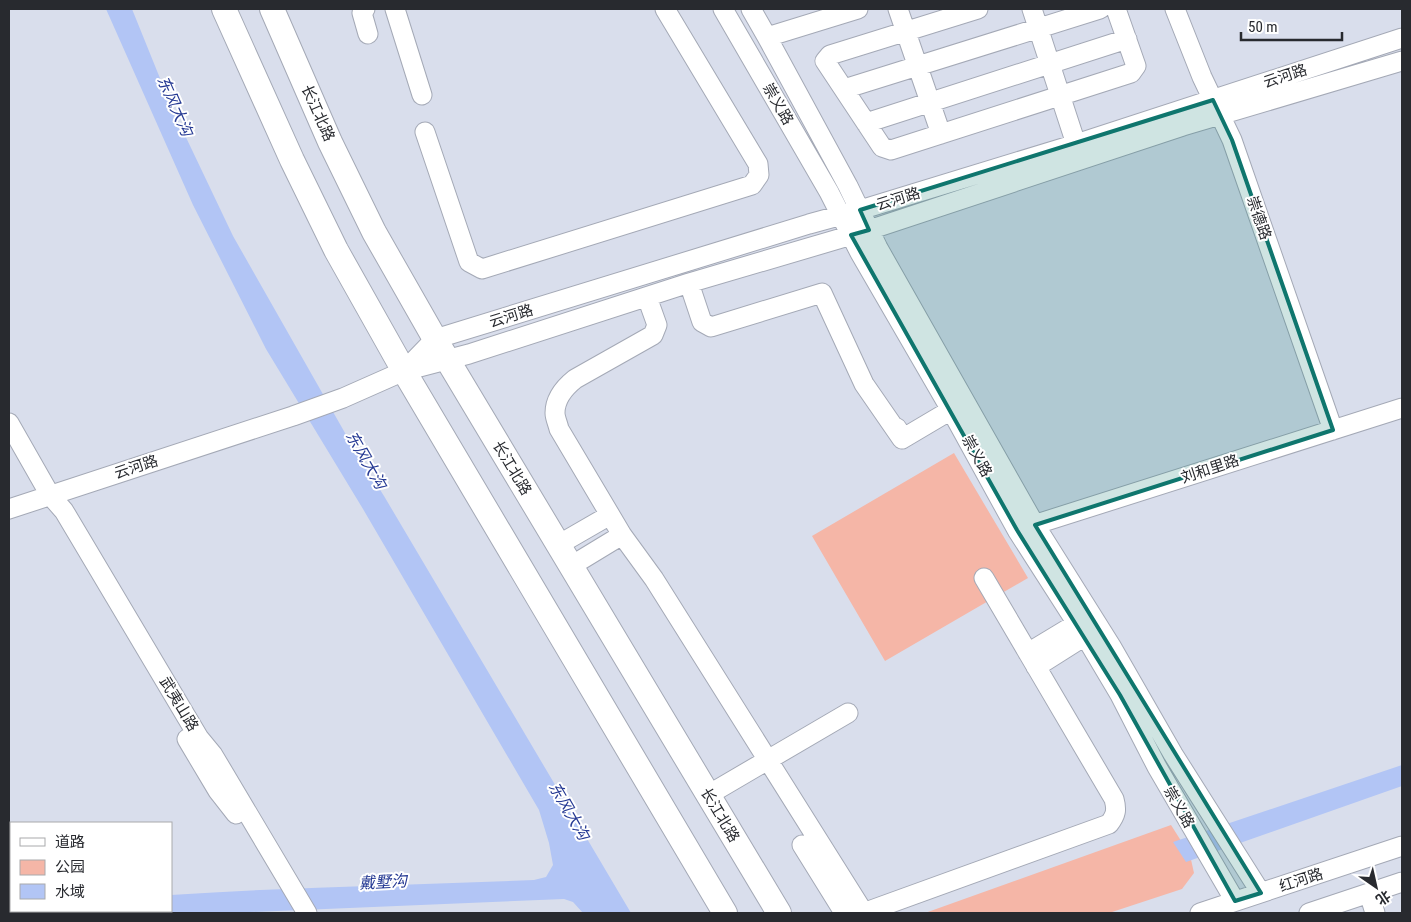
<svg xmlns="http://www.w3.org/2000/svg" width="1411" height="922" font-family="'Roboto Condensed','Noto Sans SC',sans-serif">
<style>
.green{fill:#f5b6a7}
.water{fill:#b2c5f5}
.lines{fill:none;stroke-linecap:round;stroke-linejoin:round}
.minor-casing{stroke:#a4a9b6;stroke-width:21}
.major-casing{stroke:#a4a9b6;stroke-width:26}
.minor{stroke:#fff;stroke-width:19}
.major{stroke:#fff;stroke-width:24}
.marked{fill:#0f766e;fill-opacity:0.2;stroke:#0f766e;stroke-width:4;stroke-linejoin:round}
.labels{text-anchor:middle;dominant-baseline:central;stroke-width:4;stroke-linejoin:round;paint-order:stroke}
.street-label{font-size:15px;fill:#282a2f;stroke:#fff}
.water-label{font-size:16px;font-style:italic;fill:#263a94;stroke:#fff}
</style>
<rect width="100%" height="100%" fill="#d9deec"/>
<path class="green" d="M954 453 1028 578 885 661 812 536Z
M1171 825 1190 855 1194 873 1182 889 1109 913H925Z"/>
<path class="water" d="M106 9H132L172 108 233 236 353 447 384 496 631 913H583L573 902 564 899 228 913H61L84 911H171V895C292 887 413 885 534 880L546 877 553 865 549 843 539 810 363 509 266 349 193 205Z
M1402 765V786L1186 862 1173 842Z"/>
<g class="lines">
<defs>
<path id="minor" d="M365 9 362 13 368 34
M395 9 422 95
M723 9 829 192 860 253 951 410 1017 530 1085 636 1120 695 1157 767 1235 901
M751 9 767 37 848 186 878 248 1035 525 1111 646 1173 754 1261 893
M898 9 941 134
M978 9 830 55 825 61 882 147 891 150 1131 73 1136 66 1116 9
M1032 9 1076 144
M1175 9 1202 77 1232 140 1333 430
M767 37 858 9
M844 89 1100 9
M866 123 1127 39
M425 132 469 262 482 269 752 185 759 175 758 164 665 9
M689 283 702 322 711 327 822 293 864 384 902 439
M647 297 657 325 653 335 575 379C565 387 555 399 555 413 555 418 558 424 559 429L622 535 654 579 864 913
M405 370 435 339 809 224 860 210 1076 144 1402 38
M9 423 50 495 64 511 199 738 213 755 307 913
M897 428 902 439 951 410
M9 509 293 416 343 398 404 371 469 354 689 283 869 230 1183 126 1402 61
M1024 528 1402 408
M558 545 610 515
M571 566 622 535
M1028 653 1076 624
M1036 667 1085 636
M187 739 218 791 236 814
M708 795 848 713
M802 845 843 911 850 913
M1369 893 1375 913
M863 913 1109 824C1116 815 1117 810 1114 799L984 578
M1200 913 1402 846
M1309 913 1402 882"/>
<path id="major" d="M224 9 292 160 336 250 404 371 725 913
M272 9 330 142 374 232 435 339 779 913"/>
</defs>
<use href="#minor" class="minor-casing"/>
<use href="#major" class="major-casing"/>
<use href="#minor" class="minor"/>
<use href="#major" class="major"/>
</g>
<path class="marked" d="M1213 100 1232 140 1333 430 1035 525 1261 893 1235 901 1120 695 1017 530 851 235 869 230 860 210Z"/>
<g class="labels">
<g class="street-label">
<text transform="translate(1285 76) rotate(-18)">云河路</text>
<text transform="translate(778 104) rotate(60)">崇义路</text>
<text transform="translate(318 113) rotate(66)">长江北路</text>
<text transform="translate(898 199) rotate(-17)">云河路</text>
<text transform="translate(1259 218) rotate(71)">崇德路</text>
<text transform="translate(511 316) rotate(-17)">云河路</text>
<text transform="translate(977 456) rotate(61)">崇义路</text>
<text transform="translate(136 467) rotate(-18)">云河路</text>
<text transform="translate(512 468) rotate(59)">长江北路</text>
<text transform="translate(1210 469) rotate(-18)">刘和里路</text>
<text transform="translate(179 704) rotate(59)">武夷山路</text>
<text transform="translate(1179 807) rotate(60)">崇义路</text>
<text transform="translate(720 815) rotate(59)">长江北路</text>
<text transform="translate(1301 880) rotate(-18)">红河路</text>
</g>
<g class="water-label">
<text transform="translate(175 106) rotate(66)">东风大沟</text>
<text transform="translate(366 460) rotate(60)">东风大沟</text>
<text transform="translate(569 811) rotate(60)">东风大沟</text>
<text transform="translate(383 882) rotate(-3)">戴墅沟</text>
</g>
</g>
<rect width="1411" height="922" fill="none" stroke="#282a2f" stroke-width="20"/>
<rect x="10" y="822" width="162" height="90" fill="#ffffff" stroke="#a9aaac"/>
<rect x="20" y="838" width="25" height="8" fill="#ffffff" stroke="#a9aaac"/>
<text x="55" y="847" font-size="15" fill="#282a2f">道路</text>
<rect x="20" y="860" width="25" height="15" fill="#f5b6a7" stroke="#a9aaac"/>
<text x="55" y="872" font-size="15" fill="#282a2f">公园</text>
<rect x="20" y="884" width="25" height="15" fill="#b2c5f5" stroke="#a9aaac"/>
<text x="55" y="897" font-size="15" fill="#282a2f">水域</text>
<g transform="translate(1376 887) rotate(146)" stroke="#ffffff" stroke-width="4" paint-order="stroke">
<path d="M0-4L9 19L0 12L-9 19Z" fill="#282a2f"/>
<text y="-8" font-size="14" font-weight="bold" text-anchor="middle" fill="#282a2f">北</text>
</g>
<path d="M1241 32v8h101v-8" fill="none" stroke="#282a2f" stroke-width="2.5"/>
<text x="1248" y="32" font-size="15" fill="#282a2f" stroke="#ffffff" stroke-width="4" paint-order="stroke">50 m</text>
</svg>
